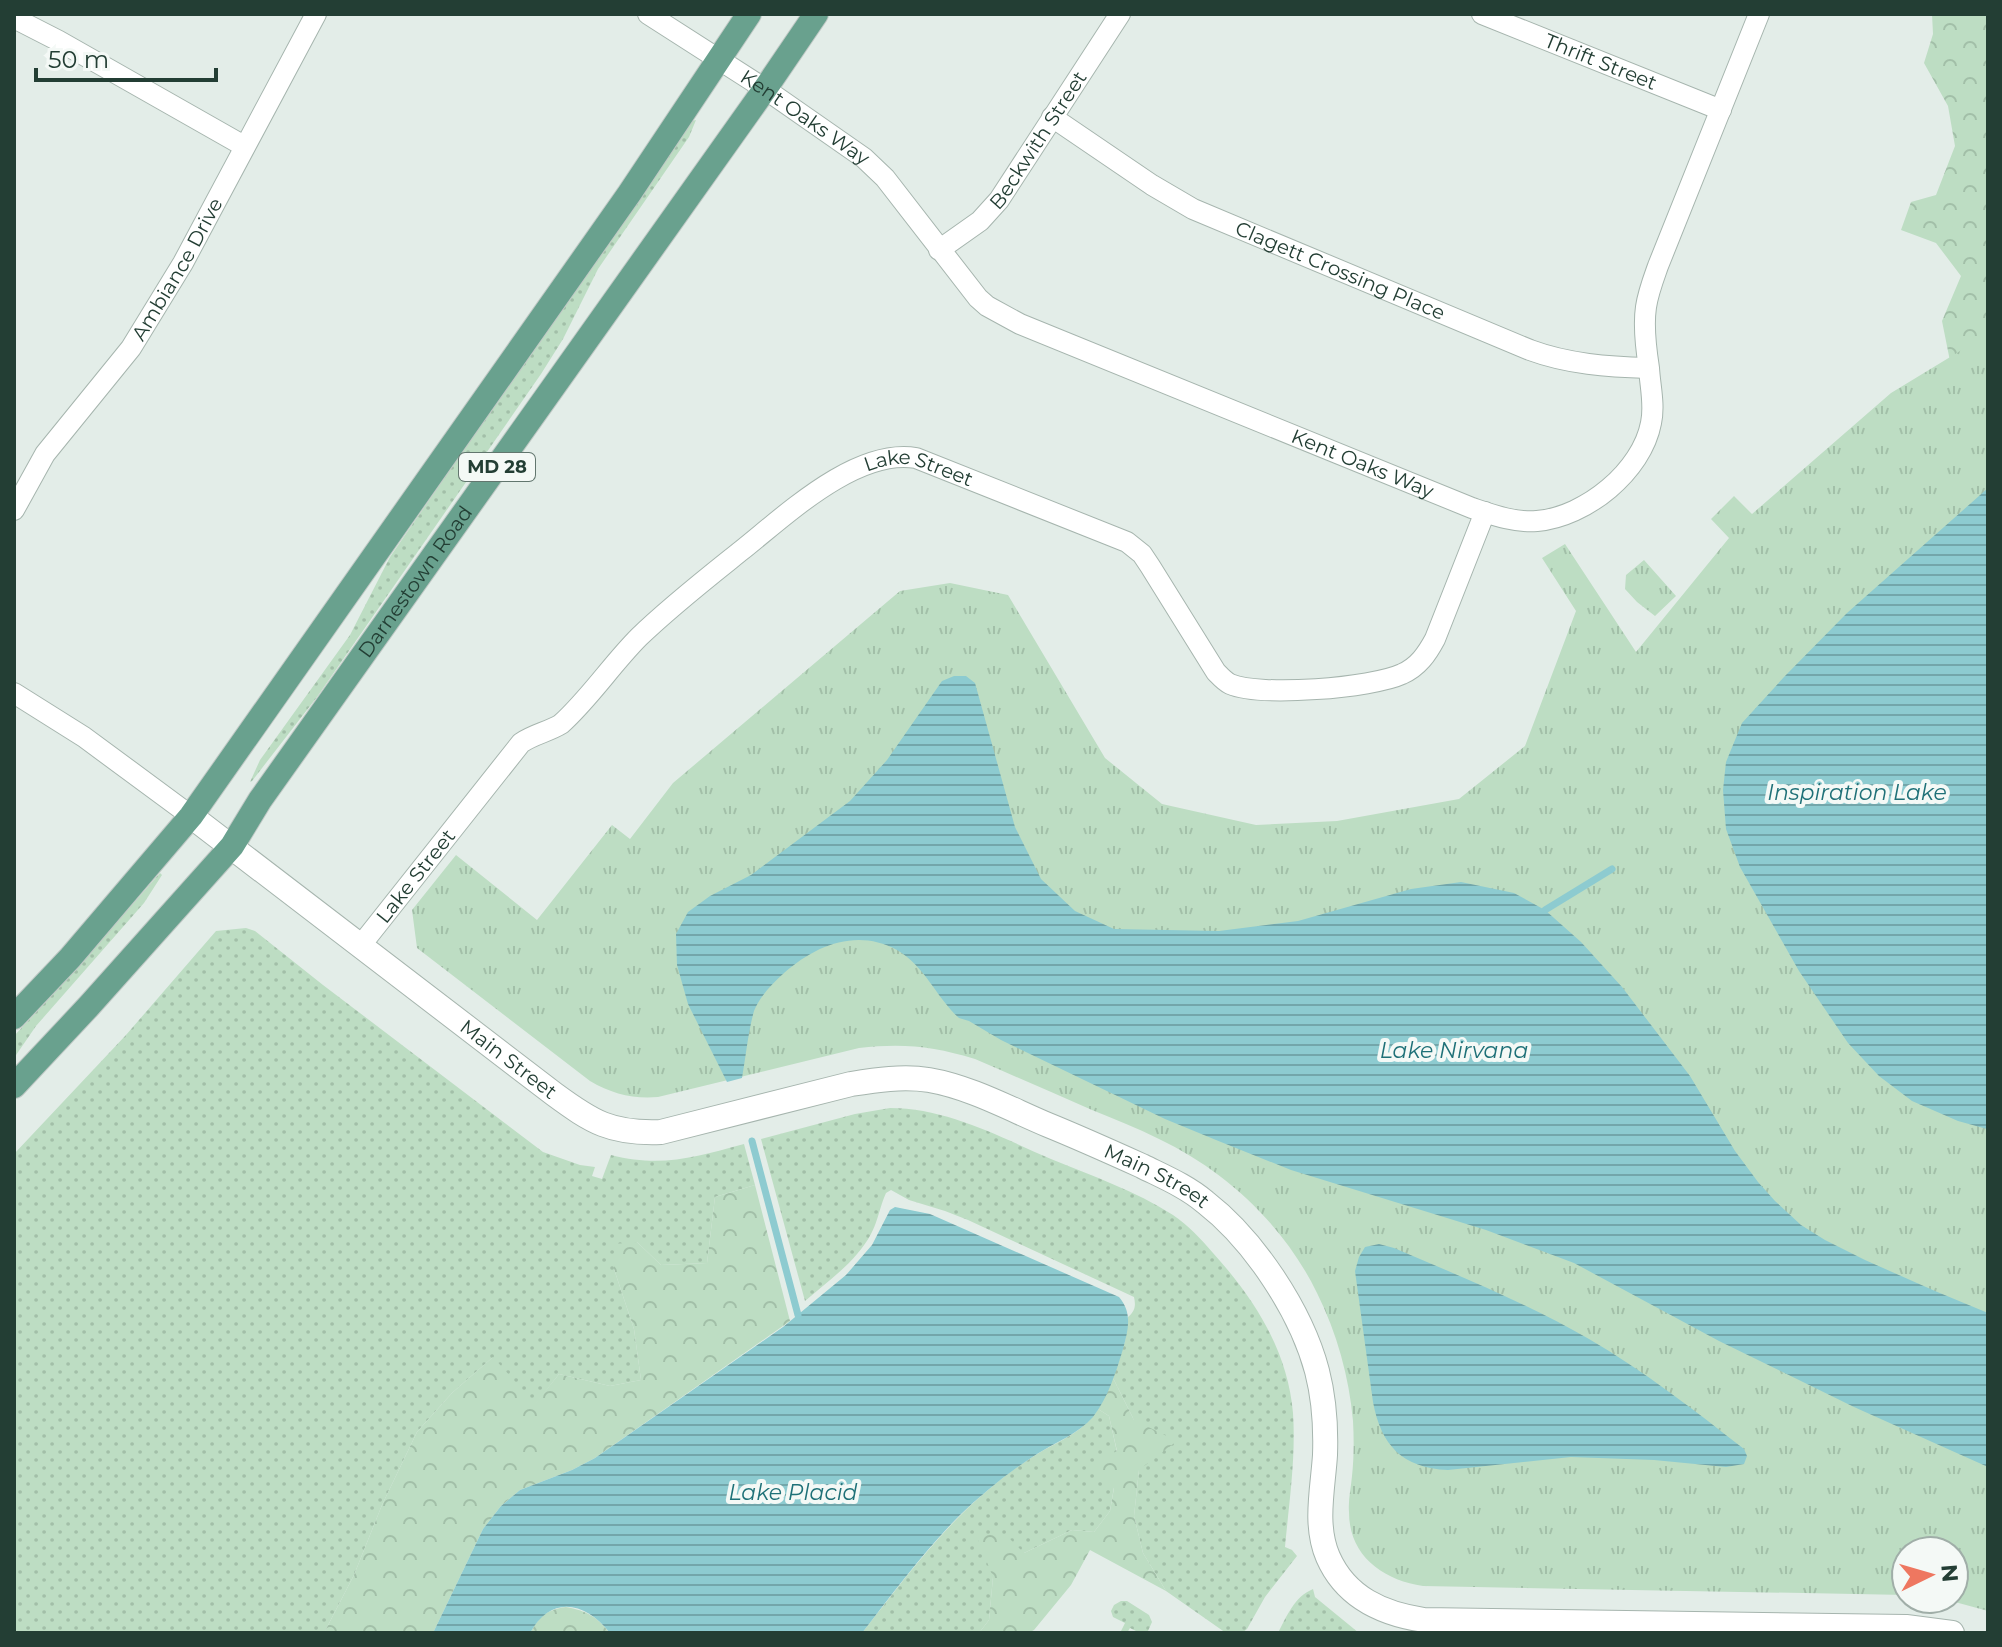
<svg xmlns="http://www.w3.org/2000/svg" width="2002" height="1647" font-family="Montserrat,sans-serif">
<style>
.grass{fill:url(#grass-dots)}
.forest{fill:url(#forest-crowns)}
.park{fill:url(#park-tufts)}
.water{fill:url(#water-rules)}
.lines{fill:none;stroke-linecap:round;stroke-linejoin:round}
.stream{stroke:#8dcbd0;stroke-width:7}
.minor-casing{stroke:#a6b5ae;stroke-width:22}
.tertiary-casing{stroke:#a6b5ae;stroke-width:26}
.primary-casing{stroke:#c1c9c6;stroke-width:26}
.minor{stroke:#fff;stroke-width:20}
.tertiary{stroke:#fff;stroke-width:24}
.primary{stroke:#69a18e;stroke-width:24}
.labels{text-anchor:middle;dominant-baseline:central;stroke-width:8;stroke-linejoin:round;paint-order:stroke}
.shield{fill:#f4f9f6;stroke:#62766e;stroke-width:2}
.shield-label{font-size:18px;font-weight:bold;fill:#233e34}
.street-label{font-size:20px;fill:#233e34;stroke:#f4f9f6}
.water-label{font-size:22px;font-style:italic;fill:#1f7178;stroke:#f4f9f6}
</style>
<defs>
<pattern id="grass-dots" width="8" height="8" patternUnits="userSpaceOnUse" patternTransform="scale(2)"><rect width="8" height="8" fill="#bdddc3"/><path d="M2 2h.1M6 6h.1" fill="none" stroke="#a2bfa8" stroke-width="1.8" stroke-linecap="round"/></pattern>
<pattern id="forest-crowns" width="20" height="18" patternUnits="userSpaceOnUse" patternTransform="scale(2)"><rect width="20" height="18" fill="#bdddc3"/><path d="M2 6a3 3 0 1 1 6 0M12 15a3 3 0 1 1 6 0" fill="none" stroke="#a2bfa8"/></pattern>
<pattern id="park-tufts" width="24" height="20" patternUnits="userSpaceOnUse" patternTransform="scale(2)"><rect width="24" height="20" fill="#bdddc3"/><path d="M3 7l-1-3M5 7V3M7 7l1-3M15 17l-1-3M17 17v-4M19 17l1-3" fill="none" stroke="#a2bfa8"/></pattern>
<pattern id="water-rules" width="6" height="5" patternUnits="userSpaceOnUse" patternTransform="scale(2)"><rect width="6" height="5" fill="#8dcbd0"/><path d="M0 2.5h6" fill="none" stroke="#73a6aa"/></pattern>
</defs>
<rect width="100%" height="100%" fill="#e3ede8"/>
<path class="grass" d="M696 120 689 137 598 269 563 339 541 374 317 697 252 781 250 782 260 760 350 635 390 557 676 141 692 121Z
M160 873 162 875 144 903 36 1026 14 1058V1036L68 978Z
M246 928 255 931 323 985 543 1152 580 1165 595 1167 592 1176 602 1179 611 1155C662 1168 695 1157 744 1144L755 1185 715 1197 707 1263 661 1265 637 1242 614 1269 634 1329 641 1380 610 1386 559 1374 535 1405 492 1358 452 1393 417 1432 382 1505 354 1575 324 1633H14V1154L126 1035 216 931Z
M890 1108C947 1108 1000 1137 1051 1159 1092 1176 1136 1191 1173 1215 1188 1225 1201 1239 1213 1253 1254 1298 1288 1351 1293 1413 1296 1458 1289 1503 1285 1547L1292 1550 1297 1556 1265 1597 1247 1629 1242 1633H1226L1166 1591 1143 1553 1134 1516 1139 1470 1134 1420 1113 1378 1125 1341 1128 1317C1135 1311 1136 1306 1134 1297L968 1220 945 1211 909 1200 891 1190 886 1193C880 1206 878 1221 871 1234 856 1262 828 1281 805 1301L761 1139 855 1114Z
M1098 1409 1109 1416 1117 1452 1114 1487 1110 1511 1094 1532 1072 1530 1024 1553 993 1577 989 1620 979 1633H862C903 1581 942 1527 994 1485 1008 1473 1024 1462 1039 1453 1061 1440 1085 1431 1098 1409Z
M1313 1589 1315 1597 1359 1633H1278C1287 1616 1294 1597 1313 1589Z
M1121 1601H1127L1149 1615 1152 1622 1148 1631 1140 1633 1130 1628 1127 1633H1120L1125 1623 1113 1617 1111 1611 1114 1605Z"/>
<path class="forest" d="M1932 14H1988V484L1953 376 1942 321 1961 276 1936 243 1901 230 1911 202 1936 195 1955 146 1948 106 1924 63 1933 34Z
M755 1185 790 1321 595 1458 572 1470 520 1490 501 1506 483 1529 433 1633H324L354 1575 382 1505 417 1432 452 1393 493 1357 535 1404 559 1374 610 1386 641 1380 634 1329 614 1269V1244L637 1242 661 1265 707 1263 715 1197Z
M1113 1378 1134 1420 1177 1441 1139 1470 1134 1516 1143 1553 1166 1591 1090 1550 1071 1585 1034 1630 1028 1633H979L989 1620 993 1577 976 1535H1006L1024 1553 1072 1530 1094 1532 1110 1511 1114 1488 1088 1466 1117 1451 1109 1416 1098 1409Z
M566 1607C587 1611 596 1616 610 1633H530C540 1616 546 1610 566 1607Z"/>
<path class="park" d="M1988 334V1611L1944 1599H1954V1551H1906V1595L1423 1586C1383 1580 1349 1556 1349 1512 1348 1500 1351 1488 1352 1476 1354 1458 1354 1439 1353 1421 1349 1377 1337 1333 1317 1293 1284 1225 1226 1171 1159 1139 1137 1128 1114 1119 1092 1110 1053 1093 1014 1076 975 1059 933 1046 902 1043 859 1048L658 1097C633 1099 612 1094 590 1081L417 948 412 910 456 855 537 920 612 825 630 839 673 783 900 591 950 583 1008 595 1105 758 1162 804 1256 825 1337 821 1459 799 1525 746 1576 611 1542 558 1565 544 1636 652 1729 538 1711 519 1734 496 1752 514 1891 393Z
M1644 560 1676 596 1655 616 1637 602 1625 589 1626 575Z"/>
<path class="water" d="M1988 488V1129H1987L1958 1121 1912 1101 1879 1076 1848 1043 1799 971 1740 867 1726 829 1723 790 1726 762 1742 723 1784 677 1847 613Z
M954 676H966L975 683 1015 827 1041 879 1075 911 1114 929 1219 931 1298 921 1411 889 1461 882 1514 893 1545 910 1581 942 1622 987 1690 1076 1735 1151 1758 1182 1775 1201 1801 1225 1825 1240 1865 1260 1935 1291 1988 1313V1467L1854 1407 1719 1341 1574 1263 1486 1230 1291 1170 1216 1140 1165 1119 1001 1040 969 1021 959 1018C936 997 925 966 897 950 857 928 816 945 784 973 773 983 760 996 754 1011 748 1032 746 1056 742 1078L727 1082 688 1004 677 965 676 934 688 912 710 896 751 875 850 801 887 760 942 681Z
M895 1207 930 1214 1119 1297C1133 1313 1128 1331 1123 1349 1116 1372 1108 1398 1093 1417 1078 1434 1056 1442 1037 1454 1010 1471 984 1492 960 1515 924 1551 893 1593 862 1633H610C586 1602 551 1594 530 1633H433L483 1529 501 1506 520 1490 572 1470 595 1458 783 1327 846 1275 872 1245 890 1210Z
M1379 1244 1394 1248C1460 1276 1526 1303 1589 1339 1644 1371 1694 1410 1744 1449L1747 1456 1744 1464 1726 1467 1654 1460 1571 1457 1448 1470C1402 1468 1381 1445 1373 1402L1355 1271 1359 1257 1365 1247Z"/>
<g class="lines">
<path class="stream" d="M1545 910 1612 869
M752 1141 798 1315"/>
<defs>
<g id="minor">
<path id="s1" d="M648 14 765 89 864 158 885 178 978 298 987 306 1020 324 1472 508C1493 515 1515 523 1537 521 1586 517 1642 471 1651 423 1655 405 1650 386 1649 368 1646 349 1643 327 1646 307 1648 293 1653 280 1658 266L1759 14"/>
<path id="s2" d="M1482 14 1721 110"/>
<path d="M14 18 59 41 244 146"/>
<path id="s3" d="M1052 117 1152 185 1193 209 1530 350C1568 364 1608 367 1648 368"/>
<path id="s4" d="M939 250 980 221 999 200 1120 14"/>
<path id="s5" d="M14 510 45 454 131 348 183 263 316 14"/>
<path d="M14 693 84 737 191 816"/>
<path id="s6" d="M361 945 521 743C534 734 548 732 561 724 589 699 612 664 639 637 671 606 707 578 742 550 786 515 856 448 916 458L1127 542 1142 554 1150 566 1216 672C1220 676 1224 681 1230 684 1260 697 1372 688 1402 674 1418 667 1427 654 1435 639L1485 512"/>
</g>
<g id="tertiary">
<path id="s7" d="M191 816 554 1094C592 1122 611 1134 661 1132L851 1084C876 1080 903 1076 929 1080 970 1087 1010 1109 1048 1125 1080 1138 1111 1152 1142 1166 1164 1177 1186 1186 1205 1202 1254 1240 1301 1311 1317 1371 1324 1398 1326 1427 1325 1455 1323 1488 1314 1525 1328 1557 1346 1598 1383 1614 1424 1620L1906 1627 1952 1633"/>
</g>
<g id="primary">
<path d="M14 1017 70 958 191 816 629 194 749 14"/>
<path id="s8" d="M14 1086 88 1007 232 846 260 800 765 89 816 14"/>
</g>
</defs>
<use href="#minor" class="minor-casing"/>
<use href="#tertiary" class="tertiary-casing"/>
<use href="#primary" class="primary-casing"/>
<use href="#minor" class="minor"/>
<use href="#tertiary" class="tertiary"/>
<use href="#primary" class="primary"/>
</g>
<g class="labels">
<rect class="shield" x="459" y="453" width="76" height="28" rx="6"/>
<g class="shield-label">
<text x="497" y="467">MD 28</text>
</g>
<g class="street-label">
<text stroke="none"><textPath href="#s2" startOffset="128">Thrift Street</textPath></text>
<text stroke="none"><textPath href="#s1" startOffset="188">Kent Oaks Way</textPath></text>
<text stroke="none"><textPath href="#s4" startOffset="150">Beckwith Street</textPath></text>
<text stroke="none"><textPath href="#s5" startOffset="292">Ambiance Drive</textPath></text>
<text stroke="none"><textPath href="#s3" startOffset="328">Clagett Crossing Place</textPath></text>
<text stroke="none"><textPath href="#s1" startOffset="860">Kent Oaks Way</textPath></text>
<text stroke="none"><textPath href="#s6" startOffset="760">Lake Street</textPath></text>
<text stroke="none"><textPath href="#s8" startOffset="646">Darnestown Road</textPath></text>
<text stroke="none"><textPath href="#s6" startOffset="88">Lake Street</textPath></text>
<text stroke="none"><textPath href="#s7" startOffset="400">Main Street</textPath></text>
<text stroke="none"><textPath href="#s7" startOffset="1096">Main Street</textPath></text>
</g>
<g class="water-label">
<text x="1857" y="792">Inspiration Lake</text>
<text x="1454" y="1050">Lake Nirvana</text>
<text x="793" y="1492">Lake Placid</text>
</g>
</g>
<rect width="2002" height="1647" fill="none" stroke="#233e34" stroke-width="32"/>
<g transform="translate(1930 1575) rotate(85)"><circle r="38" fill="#f4f9f6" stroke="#a0aea8" stroke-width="2"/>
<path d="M0-6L14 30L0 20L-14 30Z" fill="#ee7760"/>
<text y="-12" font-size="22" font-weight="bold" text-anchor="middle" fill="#233e34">N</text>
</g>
<path d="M36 68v12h180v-12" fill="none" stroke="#233e34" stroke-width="4"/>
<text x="48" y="68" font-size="24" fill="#233e34" stroke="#f4f9f6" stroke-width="6" paint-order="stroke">50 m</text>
</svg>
